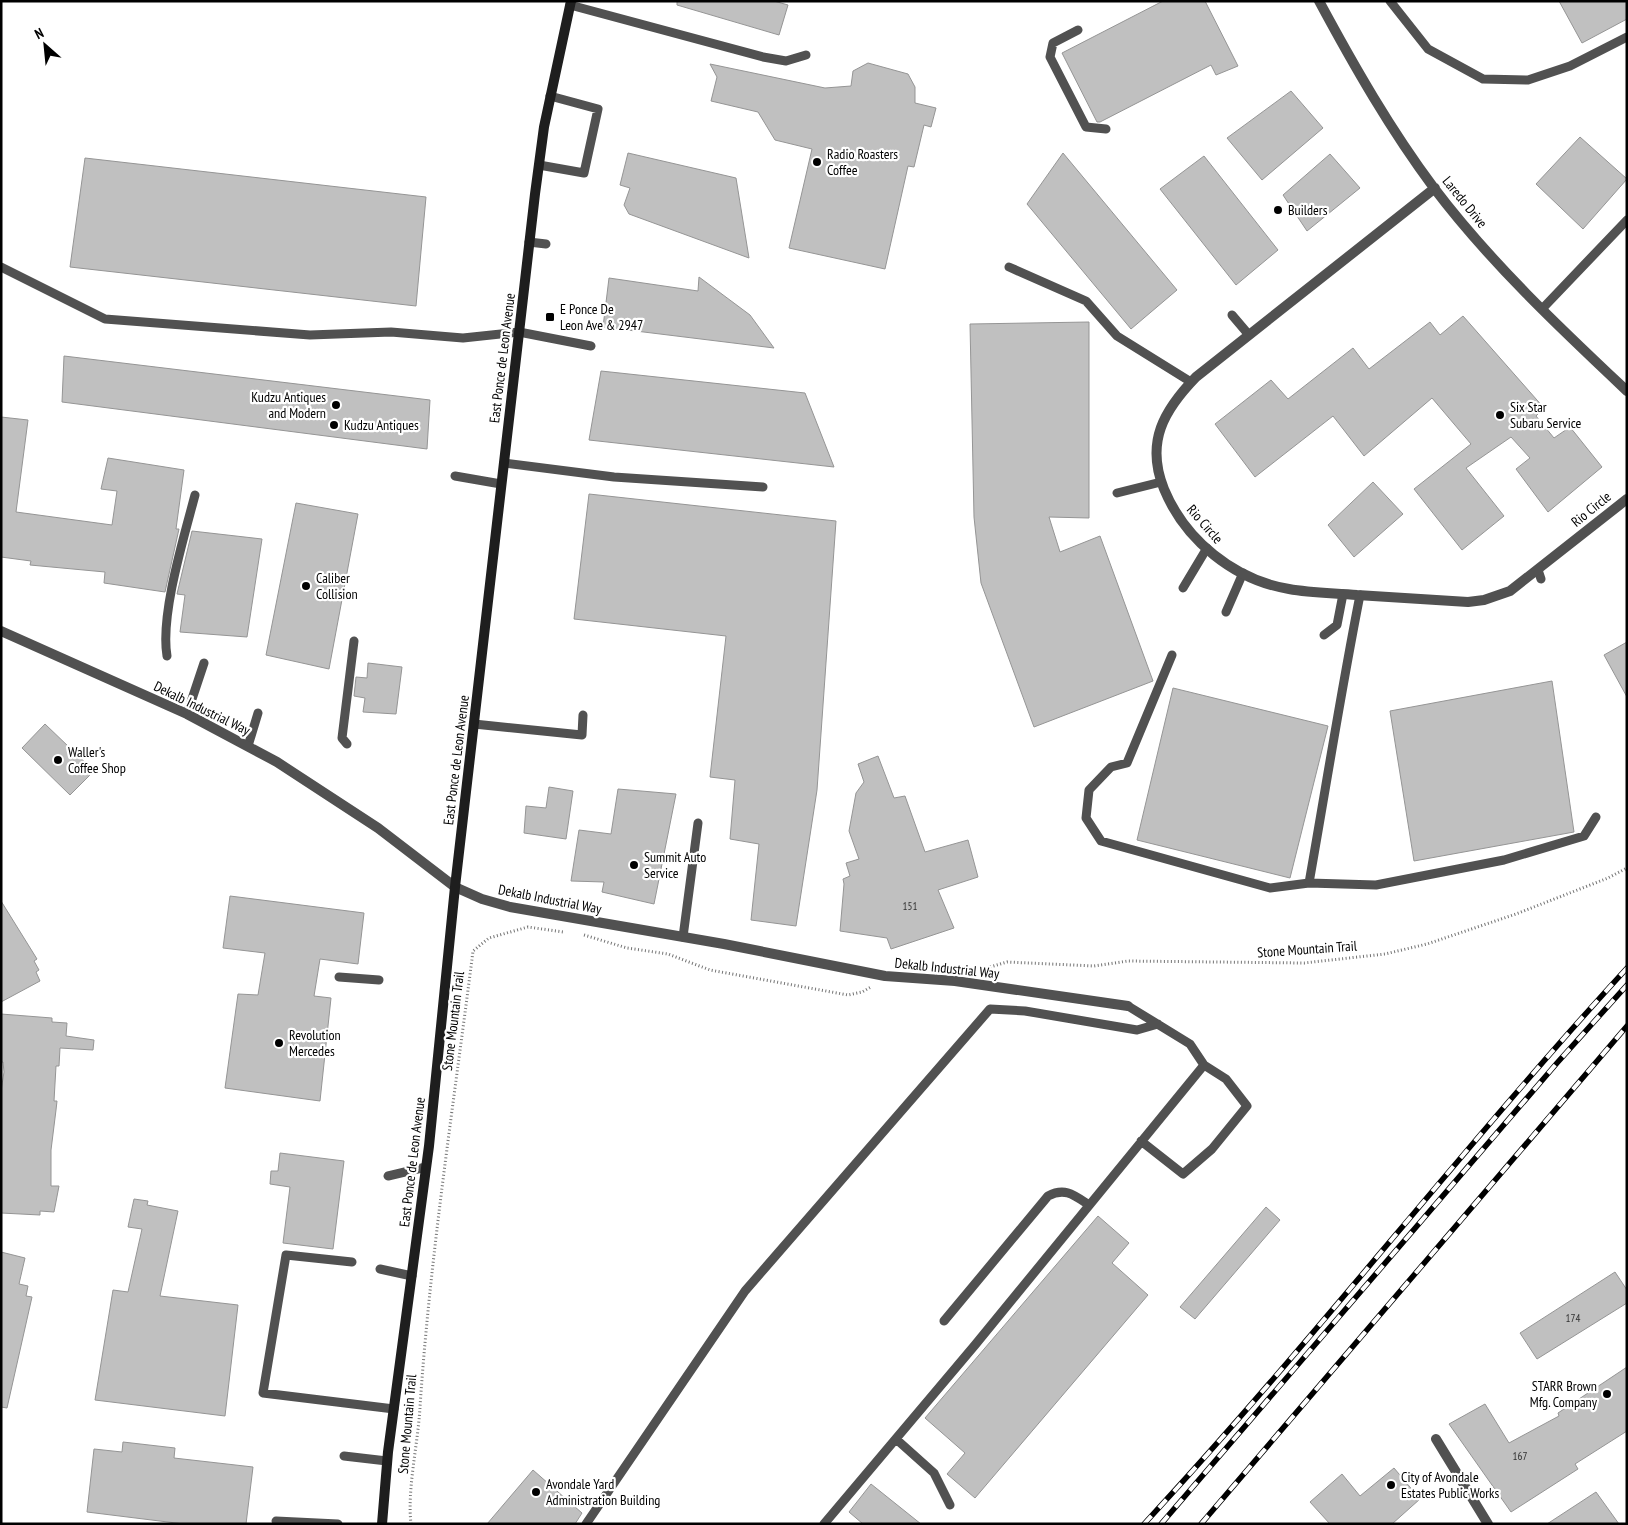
<svg xmlns="http://www.w3.org/2000/svg" width="1628" height="1525" font-family="'PT Sans Narrow',sans-serif">
<style>
.building{fill:#c0c0c0;stroke:#959595}
.lines{fill:none;stroke-linecap:round;stroke-linejoin:round}
.path{stroke:#737373;stroke-width:3;stroke-dasharray:1 2.5;stroke-linecap:butt}
.lane{stroke:#515151;stroke-width:9}
.street{stroke:#515151;stroke-width:10}
.secondary{stroke:#1e1e1e;stroke-width:10}
.rail-casing{stroke:#000;stroke-width:5.5}
.rail{stroke:#fff;stroke-width:4;stroke-dasharray:11;stroke-linecap:butt}
.poi-dot{fill:#000;stroke:#fff;stroke-width:2}
.labels{text-anchor:middle;dominant-baseline:central;stroke-width:4.5;stroke-linejoin:round;paint-order:stroke}
.number-label{font-size:11px;fill:#303030}
.poi-label{font-size:14px;fill:#000;stroke:#fff;text-anchor:start}
.street-label{font-size:14px;fill:#000;stroke:#fff}
</style>
<rect width="100%" height="100%" fill="#fff"/>
<path class="building" d="M677 1H774L788 5 779 35 677 5Z
M1163 1H1205L1238 66 1216 75 1211 65 1100 122H1097L1062 53Z
M1559 1H1627V19L1582 43Z
M868 63 908 74 915 87V103L936 108 931 127 924 125 914 167 908 166 885 269 789 248 812 149 775 140 758 112 711 101 717 77 710 64 825 88 851 86 853 71Z
M1291 91 1323 128 1262 180 1227 138Z
M1580 137 1627 179 1583 229 1536 184Z
M628 153 736 178 749 258 629 214 624 205 630 188 620 185Z
M1063 153 1177 290 1131 329 1027 204Z
M1330 154 1360 188 1307 231 1283 195Z
M1204 156 1278 250 1236 285 1160 189Z
M85 158 426 197 416 306 70 267Z
M699 277 750 315 774 348 603 327 609 278 698 291Z
M1463 316 1544 408 1536 416 1554 438 1570 427 1602 467 1548 512 1516 469 1530 458 1511 437 1466 468 1504 516 1462 550 1414 489 1471 444 1432 398 1364 456 1333 416 1255 477 1215 424 1271 380 1288 399 1353 348 1369 369 1430 322 1440 335Z
M1089 322V518L1049 517 1060 552 1100 536 1153 681 1034 727 981 583 974 517 970 324Z
M64 356 430 400 427 449 62 402Z
M601 371 805 393 834 467 589 440Z
M1 417 28 420 16 512 112 525 117 491 101 489 108 458 184 470 176 529H179L165 592 104 583 105 572 30 565 31 561 1 557Z
M1373 482 1403 514 1354 557 1328 525Z
M589 494 836 521 817 790 796 926 751 920 759 844 730 839 735 780 710 777 726 636 574 619Z
M296 503 358 514 329 669 266 655Z
M192 531 262 539 247 637 180 632 185 595 177 594Z
M1627 642V697L1604 655Z
M368 663 402 667 396 714 363 712 365 698 354 696 356 677 367 678Z
M1552 681 1574 832 1414 861 1390 711Z
M1173 688 1328 726 1290 878 1137 840Z
M45 724 94 771 70 795 22 748Z
M878 756 894 798 905 796 925 852 968 840 978 877 938 890 954 928 891 949 887 938 840 931 844 884 843 879 850 876 846 863 859 859 849 831 856 793 864 782 858 764Z
M549 787 573 791 566 839 524 833 526 806 546 808Z
M618 789 676 794 654 904 602 892 604 882 571 881 579 830 611 834Z
M230 896 364 913 358 964 320 959 314 996 331 998 320 1101 225 1088 238 994 258 995 265 953 223 948Z
M1 901 37 959 34 961 39 970 36 972 40 981 1 1002Z
M1 1014 52 1018V1022L67 1023 66 1036 94 1040 93 1050 60 1048 59 1066H56L54 1101H57L56 1110 51 1150V1186H59L54 1212 40 1211V1215L1 1213V1091L4 1072 3 1062H1Z
M280 1153 344 1161 333 1249 283 1243 290 1187 270 1184 271 1171H278Z
M134 1199 148 1201 147 1205 178 1211 160 1296 238 1305 225 1416 95 1400 113 1290 128 1292 142 1229 128 1227Z
M1266 1207 1280 1220 1195 1319 1180 1307Z
M1098 1216 1129 1243 1112 1263 1148 1295 975 1498 947 1474 965 1453 925 1418Z
M1 1252 25 1258 19 1284 28 1286 26 1296 32 1297 7 1408 1 1407Z
M1615 1272 1627 1290V1303L1537 1359 1520 1333Z
M1627 1367V1431L1575 1464 1578 1469 1511 1512 1449 1424 1485 1404 1509 1443 1559 1416 1558 1413Z
M123 1442 175 1448 174 1458 253 1467 246 1524H184L87 1512 94 1449 122 1452Z
M1394 1468 1420 1499 1392 1524H1330L1310 1502 1342 1474 1360 1496Z
M533 1470 582 1513 575 1524H487Z
M871 1484 921 1524H863L849 1512Z
M1596 1492 1619 1524H1547Z"/>
<g class="lines">
<path class="path" d="M584 935 627 948 668 954 710 970 848 995 862 992 871 987
M980 970 1007 962 1094 966 1128 961 1304 963 1385 954 1427 944 1516 914 1608 878 1627 868
M411 1524C407 1489 418 1444 420 1407 430 1256 454 1102 473 951L489 938 528 927 563 932"/>
<path class="lane" d="M1390 1 1428 49 1483 79 1528 80 1570 66 1627 37
M570 5 763 57 786 61 806 55
M1078 30 1053 43 1050 57 1086 127 1106 129
M539 165 584 173 598 109 550 96
M529 242 546 244
M1 267 105 319 310 335 391 332 463 338 519 332 591 346
M1009 267 1086 301 1117 336 1191 382
M1543 308 1627 220
M1232 315 1249 335
M504 463 614 477 763 487
M455 476 501 484
M1117 493 1161 482
M1538 570 1541 579
M1183 588 1207 548
M1360 595C1341 691 1326 787 1309 883L1376 885 1504 860 1584 836 1596 817
M1226 612 1243 573
M1324 635 1337 625 1343 594
M1172 655 1127 763 1111 767 1089 790 1086 818 1101 841 1270 888 1309 883
M167 656C160 615 184 537 195 495
M187 714 204 663
M474 724 582 735 583 715
M347 744 342 738 354 641
M248 746 258 713
M683 937 698 823
M339 977 379 980
M1141 1141 1183 1174 1212 1149 1247 1106 1226 1079 1204 1065
M388 1176 426 1167
M352 1262 286 1255 263 1393 394 1409
M380 1269 412 1276
M944 1321 1048 1196C1065 1187 1074 1195 1089 1205
M896 1439 934 1473 950 1505
M344 1456 387 1461
M276 1521 338 1524
M586 1524 745 1291 990 1009 1025 1011 1137 1030 1158 1024
M824 1524 975 1345 1204 1065 1190 1044 1128 1006"/>
<path class="street" d="M1319 1C1354 66 1390 129 1434 188 1490 262 1560 328 1627 391
M1435 188 1196 377C1164 410 1145 442 1164 489 1185 540 1234 580 1289 589 1311 593 1335 593 1357 595 1394 597 1431 600 1468 602L1484 600 1510 591 1627 499
M1 631 187 714 277 762 378 828 455 887 482 899 510 907 724 944 885 976 955 981 1128 1006
M1436 1439 1488 1524"/>
<path class="secondary" d="M382 1524 388 1452 429 1146 455 887 535 194 544 127 571 1"/>
<defs>
<path id="rail" d="M1144 1524C1311 1344 1461 1149 1627 968
M1161 1524 1557 1063 1627 985
M1201 1524 1627 1026"/>
</defs>
<use href="#rail" class="rail-casing"/>
<use href="#rail" class="rail"/>
</g>
<g class="poi-dot">
<circle cx="817" cy="162" r="5"/>
<circle cx="1278" cy="210" r="5"/>
<rect x="545" y="312" width="10" height="10" rx="2.5"/>
<circle cx="336" cy="405" r="5"/>
<circle cx="1500" cy="415" r="5"/>
<circle cx="334" cy="425" r="5"/>
<circle cx="306" cy="586" r="5"/>
<circle cx="58" cy="760" r="5"/>
<circle cx="634" cy="865" r="5"/>
<circle cx="279" cy="1043" r="5"/>
<circle cx="1607" cy="1394" r="5"/>
<circle cx="1391" cy="1485" r="5"/>
<circle cx="536" cy="1492" r="5"/>
</g>
<g class="labels">
<g class="number-label">
<text x="910" y="906">151</text>
<text x="1573" y="1318">174</text>
<text x="1520" y="1456">167</text>
</g>
<g class="poi-label">
<text x="827" y="154">Radio Roasters<tspan x="827" dy="16">Coffee</tspan></text>
<text x="1288" y="210">Builders</text>
<text x="560" y="309">E Ponce De<tspan x="560" dy="16">Leon Ave &amp; 2947</tspan></text>
<text x="326" y="397" text-anchor="end">Kudzu Antiques<tspan x="326" dy="16">and Modern</tspan></text>
<text x="1510" y="407">Six Star<tspan x="1510" dy="16">Subaru Service</tspan></text>
<text x="344" y="425">Kudzu Antiques</text>
<text x="316" y="578">Caliber<tspan x="316" dy="16">Collision</tspan></text>
<text x="68" y="752">Waller's<tspan x="68" dy="16">Coffee Shop</tspan></text>
<text x="644" y="857">Summit Auto<tspan x="644" dy="16">Service</tspan></text>
<text x="289" y="1035">Revolution<tspan x="289" dy="16">Mercedes</tspan></text>
<text x="1597" y="1386" text-anchor="end">STARR Brown<tspan x="1597" dy="16">Mfg. Company</tspan></text>
<text x="1401" y="1477">City of Avondale<tspan x="1401" dy="16">Estates Public Works</tspan></text>
<text x="546" y="1484">Avondale Yard<tspan x="546" dy="16">Administration Building</tspan></text>
</g>
<g class="street-label">
<text transform="translate(1465 202) rotate(51)">Laredo Drive</text>
<text transform="translate(502 358) rotate(-83)">East Ponce de Leon Avenue</text>
<text transform="translate(1591 509) rotate(-39)">Rio Circle</text>
<text transform="translate(1205 524) rotate(49)">Rio Circle</text>
<text transform="translate(202 708) rotate(26)">Dekalb Industrial Way</text>
<text transform="translate(456 760) rotate(-83)">East Ponce de Leon Avenue</text>
<text transform="translate(550 899) rotate(11)">Dekalb Industrial Way</text>
<text transform="translate(1307 949) rotate(-4)">Stone Mountain Trail</text>
<text transform="translate(947 968) rotate(6)">Dekalb Industrial Way</text>
<text transform="translate(453 1021) rotate(-83)">Stone Mountain Trail</text>
<text transform="translate(412 1162) rotate(-83)">East Ponce de Leon Avenue</text>
<text transform="translate(407 1424) rotate(-85)">Stone Mountain Trail</text>
</g>
</g>
<rect width="1628" height="1525" fill="none" stroke="#000000" stroke-width="5"/>
<g transform="translate(45 45) rotate(333)" stroke="#ffffff" stroke-width="4" paint-order="stroke">
<path d="M0-4L9 19L0 12L-9 19Z" fill="#000000"/>
<text y="-8" font-size="14" font-weight="bold" text-anchor="middle" fill="#000000">N</text>
</g>
</svg>
